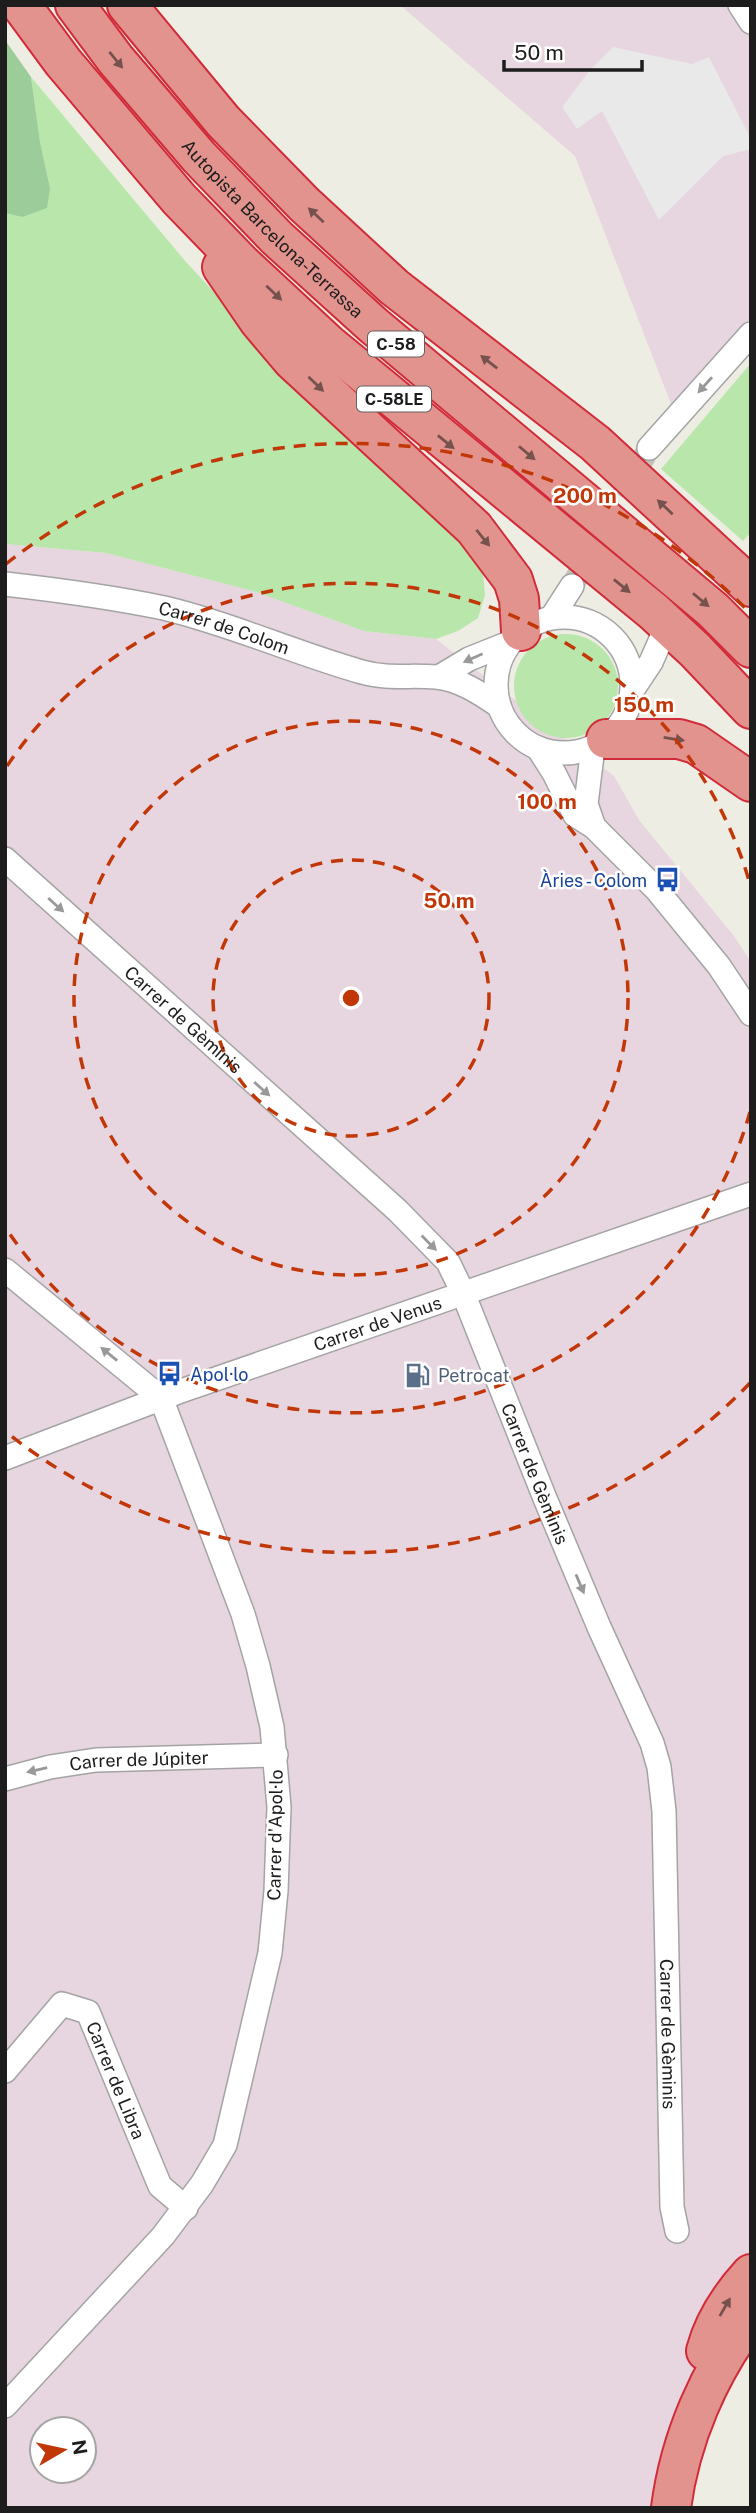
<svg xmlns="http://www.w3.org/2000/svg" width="756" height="2513" font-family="'Public Sans',sans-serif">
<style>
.industrial{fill:#e7d5df;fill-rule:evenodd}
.grass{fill:#b9e6ab}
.forest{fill:#9ccc99}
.parking{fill:#e9e9e9}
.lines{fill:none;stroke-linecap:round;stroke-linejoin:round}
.street-tunnel{stroke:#c4c3bb;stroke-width:23;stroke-dasharray:23 11;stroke-linecap:butt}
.street-casing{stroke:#a4a4a4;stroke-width:26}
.highway-casing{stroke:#d12b3a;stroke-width:42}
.street{stroke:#fff;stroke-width:23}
.highway{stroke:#e3938d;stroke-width:38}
.oneway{fill:#76524f}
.oneway2{fill:#999}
.ring{fill:none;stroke:#c23708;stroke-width:3.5;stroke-dasharray:12 9}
.labels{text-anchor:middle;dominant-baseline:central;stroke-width:5;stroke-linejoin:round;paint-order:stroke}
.shield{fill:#fff;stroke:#616161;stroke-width:2}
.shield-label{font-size:16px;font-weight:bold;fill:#1d1d1d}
.street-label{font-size:18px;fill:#1d1d1d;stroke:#fff}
.transit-label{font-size:18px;fill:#164399;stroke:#fff;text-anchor:end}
.service-label{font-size:18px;fill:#4e5e75;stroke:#fff;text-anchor:start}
.centre{fill:#c23708;stroke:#fff;stroke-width:3.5}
.ring-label{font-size:21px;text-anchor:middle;font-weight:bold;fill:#c23708;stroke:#fff;stroke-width:5;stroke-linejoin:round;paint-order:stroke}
</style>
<rect width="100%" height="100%" fill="#eeede3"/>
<path class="industrial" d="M400 5H751V318L671 404 575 156Z
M5 544 106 553 253 591 364 631 436 639 614 776 639 820 734 936 751 962V2297L656 2508H5ZM42 2429H84V2471H42Z"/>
<path class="grass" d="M31 77 186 262 296 380 449 526 478 562 483 572 485 595 478 618 458 631 436 639 364 631 253 591 106 553 5 544V213L22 217 50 188 40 142Z
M751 363V532L743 541 661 469Z
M514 686a52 52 0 1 1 104 0a52 52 0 1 1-104 0Z"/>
<path class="forest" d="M5 40 31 77 40 142 50 188 47 208 22 217 5 213Z"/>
<path class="parking" d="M613 47 692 64 709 57 751 139V149L723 156 659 220 602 111 577 129 562 107 590 70Z"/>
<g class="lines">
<path class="street-tunnel" d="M572 586 649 448"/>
<defs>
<g id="street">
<path d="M740 5 751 22"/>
<path d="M649 448 751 334"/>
<path id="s1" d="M5 584C58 590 111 597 164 608 231 624 295 653 362 672 386 679 411 675 436 677 459 679 480 693 499 706"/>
<circle cx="564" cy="685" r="68"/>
<path d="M552 617 572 586"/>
<path d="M439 677 469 659 509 643"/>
<path d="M633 689 651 662 662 637"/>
<path d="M593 747 586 804 594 827"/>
<path d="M538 748 554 773 575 815 594 827 656 889 719 966 751 1014"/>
<path id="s2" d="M5 859 397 1210 448 1262 463 1293 544 1496 599 1627 652 1743 659 1767 664 1811 672 2207 677 2231"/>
<path d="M5 1270 161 1398 243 1614 258 1666 272 1727 279 1807 276 1891 270 1953 225 2145 202 2184 163 2236 5 2406"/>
<path id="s3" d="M5 1458 178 1392 751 1194"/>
<path id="s4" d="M5 1779 50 1767 96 1760 276 1755"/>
<path id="s5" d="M5 2071 62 2004 88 2012 160 2186 186 2208"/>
</g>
<g id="highway">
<path d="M21 5 63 62 179 199 242 264 328 344 654 612 695 650 751 709"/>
<path id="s6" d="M75 5 116 60 199 157 277 238 373 325 713 610 751 648"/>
<path d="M127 5 223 121 304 204 394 287 595 443 751 587"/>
<path d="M222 267 259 321 292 360 474 528 513 580 519 599 521 631"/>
<path d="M606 739H679L696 744 751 782"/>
<path d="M706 2351C714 2321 730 2297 751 2274"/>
<path d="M671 2508C680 2439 709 2372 751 2317"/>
</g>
</defs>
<use href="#street" class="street-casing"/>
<use href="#highway" class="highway-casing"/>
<use href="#street" class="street"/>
<use href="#highway" class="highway"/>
</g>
<defs><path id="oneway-solid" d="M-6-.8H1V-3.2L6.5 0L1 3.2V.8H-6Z" transform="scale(1.75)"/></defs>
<g class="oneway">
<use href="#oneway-solid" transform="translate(116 60) rotate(51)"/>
<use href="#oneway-solid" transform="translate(316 215) rotate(-137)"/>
<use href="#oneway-solid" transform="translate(274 293) rotate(43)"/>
<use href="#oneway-solid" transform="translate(489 362) rotate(-142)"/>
<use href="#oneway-solid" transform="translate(316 384) rotate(44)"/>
<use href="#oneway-solid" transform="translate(446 442) rotate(39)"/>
<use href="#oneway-solid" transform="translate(527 453) rotate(40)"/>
<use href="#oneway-solid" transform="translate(665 507) rotate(-137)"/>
<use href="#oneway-solid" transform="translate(483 538) rotate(51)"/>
<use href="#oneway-solid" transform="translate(622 586) rotate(39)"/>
<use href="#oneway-solid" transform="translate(701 600) rotate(40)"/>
<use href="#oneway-solid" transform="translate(674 739) rotate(9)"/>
<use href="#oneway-solid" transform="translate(725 2307) rotate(-60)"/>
</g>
<g class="oneway2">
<use href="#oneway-solid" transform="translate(705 385) rotate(132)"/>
<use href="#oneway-solid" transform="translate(473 658) rotate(156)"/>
<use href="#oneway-solid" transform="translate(56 905) rotate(42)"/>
<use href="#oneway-solid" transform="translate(262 1089) rotate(42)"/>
<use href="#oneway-solid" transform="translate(429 1243) rotate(45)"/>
<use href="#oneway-solid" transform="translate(109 1354) rotate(-141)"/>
<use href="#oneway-solid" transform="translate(580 1584) rotate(67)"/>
<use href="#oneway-solid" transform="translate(37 1770) rotate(167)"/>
</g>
<g class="ring">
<circle cx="351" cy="998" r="138"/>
<circle cx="351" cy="998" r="277"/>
<path d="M750 1112A415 415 0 0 1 7 1230M7 766A415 415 0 0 1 750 884"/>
<path d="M750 1383A554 554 0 0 1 6 1432M6 564A554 554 0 0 1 750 613"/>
</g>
<defs>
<symbol id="bus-bare" viewBox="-9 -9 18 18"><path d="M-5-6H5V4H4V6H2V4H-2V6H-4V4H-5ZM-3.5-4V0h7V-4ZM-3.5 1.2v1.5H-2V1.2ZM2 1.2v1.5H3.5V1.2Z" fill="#1a4fb4" stroke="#fff" stroke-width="2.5" paint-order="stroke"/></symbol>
<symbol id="fuel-bare" viewBox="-9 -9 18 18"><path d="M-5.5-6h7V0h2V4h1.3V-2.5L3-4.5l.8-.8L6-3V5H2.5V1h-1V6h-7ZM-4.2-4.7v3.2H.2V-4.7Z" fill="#5c6f8a" stroke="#fff" stroke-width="2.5" paint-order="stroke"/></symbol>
</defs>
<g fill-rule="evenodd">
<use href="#bus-bare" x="650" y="862" width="35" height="35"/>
<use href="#bus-bare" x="152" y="1356" width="35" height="35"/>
<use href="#fuel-bare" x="400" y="1358" width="35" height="35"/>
</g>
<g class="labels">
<g class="shield">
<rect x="368" y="331.5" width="56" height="25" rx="5"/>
<rect x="357" y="386.5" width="74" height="25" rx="5"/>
</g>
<g class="shield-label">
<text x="396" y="344">C-58</text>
<text x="394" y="399">C-58LE</text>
</g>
<g class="street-label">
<text stroke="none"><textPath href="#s6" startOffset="299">Autopista Barcelona-Terrassa</textPath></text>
<text stroke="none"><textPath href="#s1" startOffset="224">Carrer de Colom</textPath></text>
<text stroke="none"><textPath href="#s2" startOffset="240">Carrer de Gèminis</textPath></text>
<text stroke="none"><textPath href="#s3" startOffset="396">Carrer de Venus</textPath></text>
<text stroke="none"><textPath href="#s2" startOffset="828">Carrer de Gèminis</textPath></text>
<text stroke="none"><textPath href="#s4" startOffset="136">Carrer de Júpiter</textPath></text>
<text transform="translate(275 1835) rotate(-89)">Carrer d'Apol·lo</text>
<text stroke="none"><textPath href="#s2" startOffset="1414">Carrer de Gèminis</textPath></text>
<text stroke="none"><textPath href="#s5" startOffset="189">Carrer de Libra</textPath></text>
</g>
<g class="transit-label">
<text x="647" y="880">Àries - Colom</text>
<text x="190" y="1374" text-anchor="start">Apol·lo</text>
</g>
<g class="service-label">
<text x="438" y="1375">Petrocat</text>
</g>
</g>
<circle cx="351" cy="998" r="10" class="centre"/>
<g class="ring-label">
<text x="585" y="503">200 m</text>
<text x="644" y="712">150 m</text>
<text x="547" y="809">100 m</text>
<text x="449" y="908">50 m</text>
</g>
<rect width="756" height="2513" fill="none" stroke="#1d1d1d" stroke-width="14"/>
<g transform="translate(63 2450) rotate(81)"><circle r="33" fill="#ffffff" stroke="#a5a5a5" stroke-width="2"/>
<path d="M0-5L12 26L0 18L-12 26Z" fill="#c23708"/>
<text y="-10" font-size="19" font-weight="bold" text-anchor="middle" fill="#1d1d1d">N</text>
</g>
<path d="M504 60v10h138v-10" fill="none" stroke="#1d1d1d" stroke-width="3.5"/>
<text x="514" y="60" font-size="21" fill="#1d1d1d" stroke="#ffffff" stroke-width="5" paint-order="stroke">50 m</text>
</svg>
